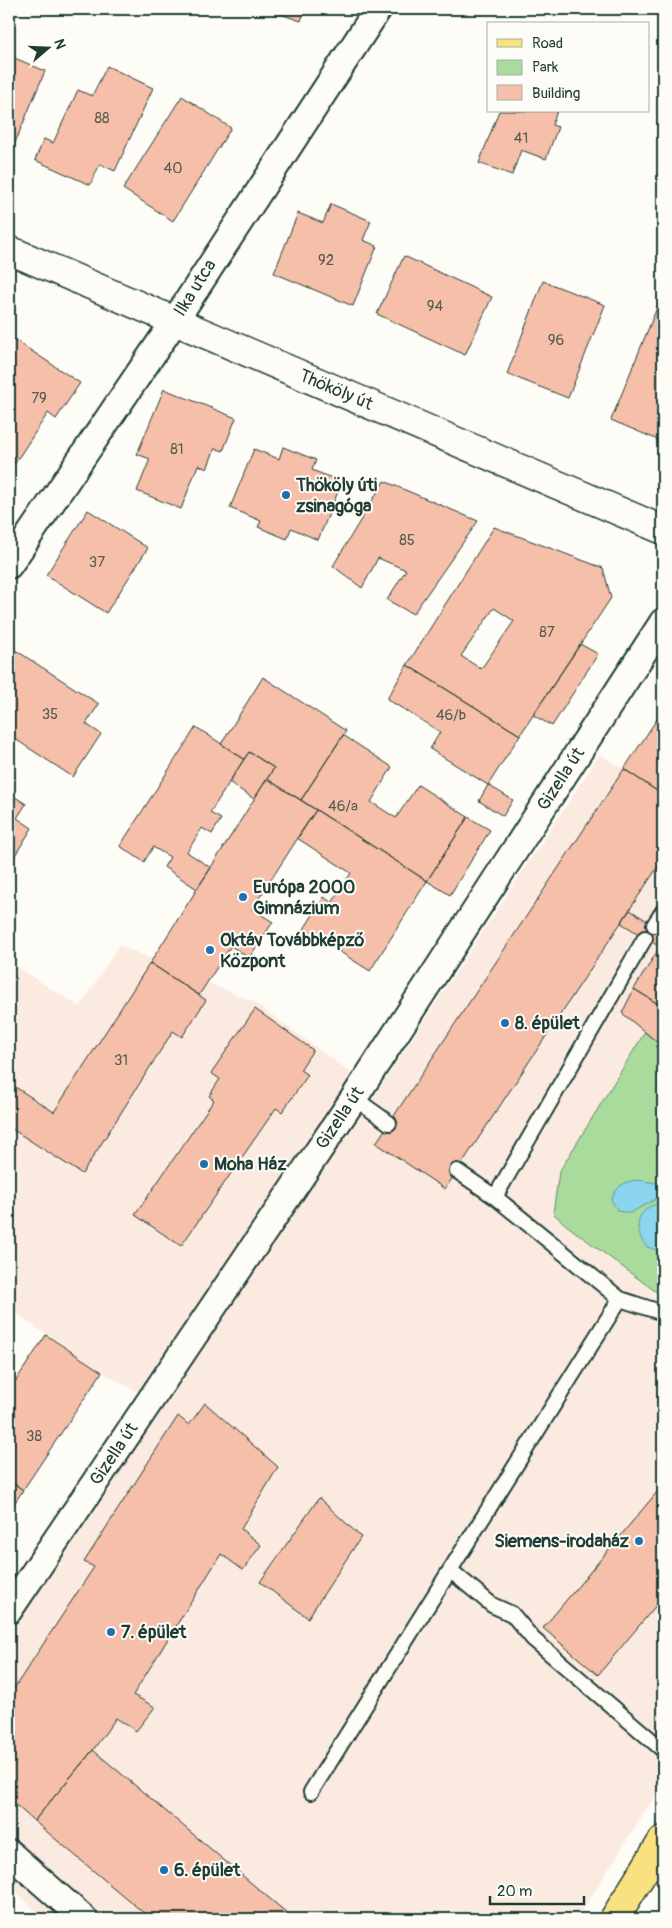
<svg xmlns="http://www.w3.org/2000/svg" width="672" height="1928" font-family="Pangolin,sans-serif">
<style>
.built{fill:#fbeae0}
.green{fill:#a9db9c;stroke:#648c68}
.water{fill:#8cd5ee;stroke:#6098a4}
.building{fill:#f6bfa9;stroke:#1f3d34;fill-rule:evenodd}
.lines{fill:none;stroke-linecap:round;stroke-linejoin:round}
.lane-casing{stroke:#1f3d34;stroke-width:18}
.street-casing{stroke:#1f3d34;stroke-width:30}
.secondary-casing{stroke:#1f3d34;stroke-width:31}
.primary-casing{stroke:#1f3d34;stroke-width:31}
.lane{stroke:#fdfcf7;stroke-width:14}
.street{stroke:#fdfcf7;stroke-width:26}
.secondary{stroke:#fdfcf7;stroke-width:28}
.primary{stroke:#fae180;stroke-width:28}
.tram{stroke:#1f3d34;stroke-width:1}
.poi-dot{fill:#1f6fb2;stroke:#fdfcf7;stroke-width:2}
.labels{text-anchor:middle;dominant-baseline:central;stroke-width:4;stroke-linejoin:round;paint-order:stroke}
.number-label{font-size:15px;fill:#555e51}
.street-label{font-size:18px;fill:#1f3d34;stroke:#fdfcf7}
.poi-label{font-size:18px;font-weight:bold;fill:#1f3d34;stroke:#fdfcf7;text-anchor:start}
</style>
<rect width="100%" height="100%" fill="#fdfcf7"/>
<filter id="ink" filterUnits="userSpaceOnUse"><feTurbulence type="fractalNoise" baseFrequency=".02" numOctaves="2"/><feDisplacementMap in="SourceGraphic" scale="10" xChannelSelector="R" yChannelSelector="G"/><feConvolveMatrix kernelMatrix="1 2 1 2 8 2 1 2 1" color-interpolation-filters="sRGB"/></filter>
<g filter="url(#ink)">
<path class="built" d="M600 754 663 795V1783L577 1919H45L9 1886V1632L161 1405 102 1372 9 1309V1149L12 1143 9 1141V962L80 1007 119 945 254 1002 377 1092Z"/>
<path class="green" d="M645 1032 663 1047V1297L566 1225 553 1213 559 1172Z"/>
<path class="water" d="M637 1180 663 1184V1199H656L630 1213 618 1211 611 1200C617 1186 623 1182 637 1180Z
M663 1203V1252L647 1247C631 1229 637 1205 663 1203Z"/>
<path class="building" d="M265 9H305L301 21Z
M9 42 15 45 10 56 45 71 9 157Z
M107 66 153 88 115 171 100 164 90 185 35 160 44 139 53 143 78 90 92 96Z
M182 96 231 128 173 221 123 189Z
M499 111H557L552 125 558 127 546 159 521 150 512 175 479 163Z
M331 204 371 221 363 240 377 246 353 306 274 273 298 213 323 223Z
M404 256 492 297 465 355 377 314Z
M543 281 605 305 568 398 507 374Z
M663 293V442L611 420Z
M9 336 80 383 56 419 48 413 9 472Z
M164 389 236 418 223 451 215 448 207 469 198 465 181 509 137 491 150 459 137 454Z
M283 447 316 460 312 470 342 482 318 540 291 528 287 539 258 527 261 521 230 508 254 449 279 459Z
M384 481 478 521 413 614 387 600 406 570 378 558 362 588 333 566Z
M88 510 148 548 106 613 46 575Z
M494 527 603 568 611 598 520 735 407 665ZM494 608 514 621 481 669 461 656Z
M580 644 598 654 552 726 533 715Z
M9 646 99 704 86 724 101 734 73 777 12 737 9 742Z
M407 665 520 735 488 785 430 749 440 732 387 699Z
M263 677 346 731 301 800 267 779 274 768 249 752 244 759 221 744Z
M663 710V795L624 769Z
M196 727 244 759 210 813 221 819 212 834 202 828 187 852 211 868 197 889 164 867 170 857 153 847 144 862 120 846Z
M343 735 392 767 371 802 396 818 418 785 468 817 427 881 301 800Z
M249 752 274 768 254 799 229 782Z
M624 769 663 795V859L445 1189 376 1143Z
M267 779 316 810 252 909 273 922 249 958 231 946 199 995 150 963Z
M488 785 513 800 503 816 479 801Z
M9 793 26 804 17 818 32 828 9 865Z
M316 810 427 881 370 971 304 929 324 897 332 903 351 873 297 838Z
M468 817 490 830 450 895 427 881Z
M630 910 663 931V942L660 947 621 923Z
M663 942V1007L634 989Z
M150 963 206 1000 182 1037 173 1031 82 1174 9 1127V1083L54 1112Z
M634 989 663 1007V1047L622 1013Z
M255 1009 313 1050 300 1070 308 1075 282 1112 276 1108 181 1246 135 1215 214 1100 209 1096 220 1079 211 1073Z
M9 1306 15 1310 9 1320Z
M46 1335 102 1372 23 1490 9 1480V1391Z
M205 1403 278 1467 241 1529 261 1545 243 1570 221 1554 133 1695 155 1707 136 1731 116 1718 93 1750 34 1821 9 1799V1696L94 1567 84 1562 178 1416 189 1425Z
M9 1480 23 1490 9 1512Z
M663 1485V1597L598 1675 543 1628Z
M319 1498 361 1537 308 1618 260 1582Z
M93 1750 294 1919H151L34 1821Z
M9 1907 19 1917 16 1919H9Z"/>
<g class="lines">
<defs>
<path id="lane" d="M654 925 663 911
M354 1098 389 1123
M457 1171 495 1197
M620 1299 663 1313
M450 1570 492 1605 512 1614 533 1639 663 1750
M311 1792 620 1299 495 1197 645 938"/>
<path id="street" d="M9 565 174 322 378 9
M9 1610 354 1098 663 622
M9 1853 84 1919"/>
<path id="secondary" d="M9 250 663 530"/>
<path id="primary" d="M614 1919 663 1840"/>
</defs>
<use href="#lane" class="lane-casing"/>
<use href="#street" class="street-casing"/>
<use href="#secondary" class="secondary-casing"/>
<use href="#primary" class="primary-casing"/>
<use href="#lane" class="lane"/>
<use href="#street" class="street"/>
<use href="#secondary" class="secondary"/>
<use href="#primary" class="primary"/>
<path class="tram" d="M654 1919 663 1904"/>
</g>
</g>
<g class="poi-dot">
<circle cx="286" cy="495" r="5"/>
<circle cx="243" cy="897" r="5"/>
<circle cx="210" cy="950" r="5"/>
<circle cx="505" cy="1023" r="5"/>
<circle cx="204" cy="1164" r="5"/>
<circle cx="639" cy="1541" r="5"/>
<circle cx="111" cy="1632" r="5"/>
<circle cx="164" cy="1870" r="5"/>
</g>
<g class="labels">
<g class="number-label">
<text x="102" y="118">88</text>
<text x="521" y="138">41</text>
<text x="173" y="168">40</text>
<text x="326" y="260">92</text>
<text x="435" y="306">94</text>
<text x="556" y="340">96</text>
<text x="39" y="398">79</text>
<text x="177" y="449">81</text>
<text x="407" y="540">85</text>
<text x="97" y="562">37</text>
<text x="547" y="632">87</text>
<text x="50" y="714">35</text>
<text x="451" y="715">46/b</text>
<text x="343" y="806">46/a</text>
<text x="121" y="1060">31</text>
<text x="34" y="1436">38</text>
</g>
<g class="street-label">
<text transform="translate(195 288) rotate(-58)">Ilka utca</text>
<text transform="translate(336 390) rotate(23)">Thököly út</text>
<text transform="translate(561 779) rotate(-57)">Gizella út</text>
<text transform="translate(340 1118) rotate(-56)">Gizella út</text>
<text transform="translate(114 1454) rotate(-56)">Gizella út</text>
</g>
<g class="poi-label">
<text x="296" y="485">Thököly úti<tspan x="296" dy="21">zsinagóga</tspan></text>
<text x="253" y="887">Európa 2000<tspan x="253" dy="21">Gimnázium</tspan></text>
<text x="220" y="940">Oktáv Továbbképző<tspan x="220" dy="21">Központ</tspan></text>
<text x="515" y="1023">8. épület</text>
<text x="214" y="1164">Moha Ház</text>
<text x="629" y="1541" text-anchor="end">Siemens-irodaház</text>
<text x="121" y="1632">7. épület</text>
<text x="174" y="1870">6. épület</text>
</g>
</g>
<rect width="672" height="1928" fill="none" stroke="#fdfcf7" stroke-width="30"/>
<rect x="15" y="15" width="642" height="1898" fill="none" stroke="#1f3d34" stroke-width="2" filter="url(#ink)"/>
<rect x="487" y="22" width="162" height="90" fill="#fdfcf7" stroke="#a4b0a9"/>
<rect x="497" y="39" width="25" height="8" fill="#fae180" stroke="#a4b0a9"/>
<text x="532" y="48" font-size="15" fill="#1f3d34">Road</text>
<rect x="497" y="60" width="25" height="15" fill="#a9db9c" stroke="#a4b0a9"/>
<text x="532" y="72" font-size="15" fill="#1f3d34">Park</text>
<rect x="497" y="85" width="25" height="15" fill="#f6bfa9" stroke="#a4b0a9"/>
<text x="532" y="98" font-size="15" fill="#1f3d34">Building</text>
<g transform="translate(48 48) rotate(71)" stroke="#fdfcf7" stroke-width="4" paint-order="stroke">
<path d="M0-4L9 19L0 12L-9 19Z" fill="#1f3d34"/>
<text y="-8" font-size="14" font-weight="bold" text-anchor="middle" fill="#1f3d34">N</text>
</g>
<path d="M490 1896v8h94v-8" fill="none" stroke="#1f3d34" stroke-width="2.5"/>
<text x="497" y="1896" font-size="15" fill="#1f3d34" stroke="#fdfcf7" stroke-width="4" paint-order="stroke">20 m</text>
</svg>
